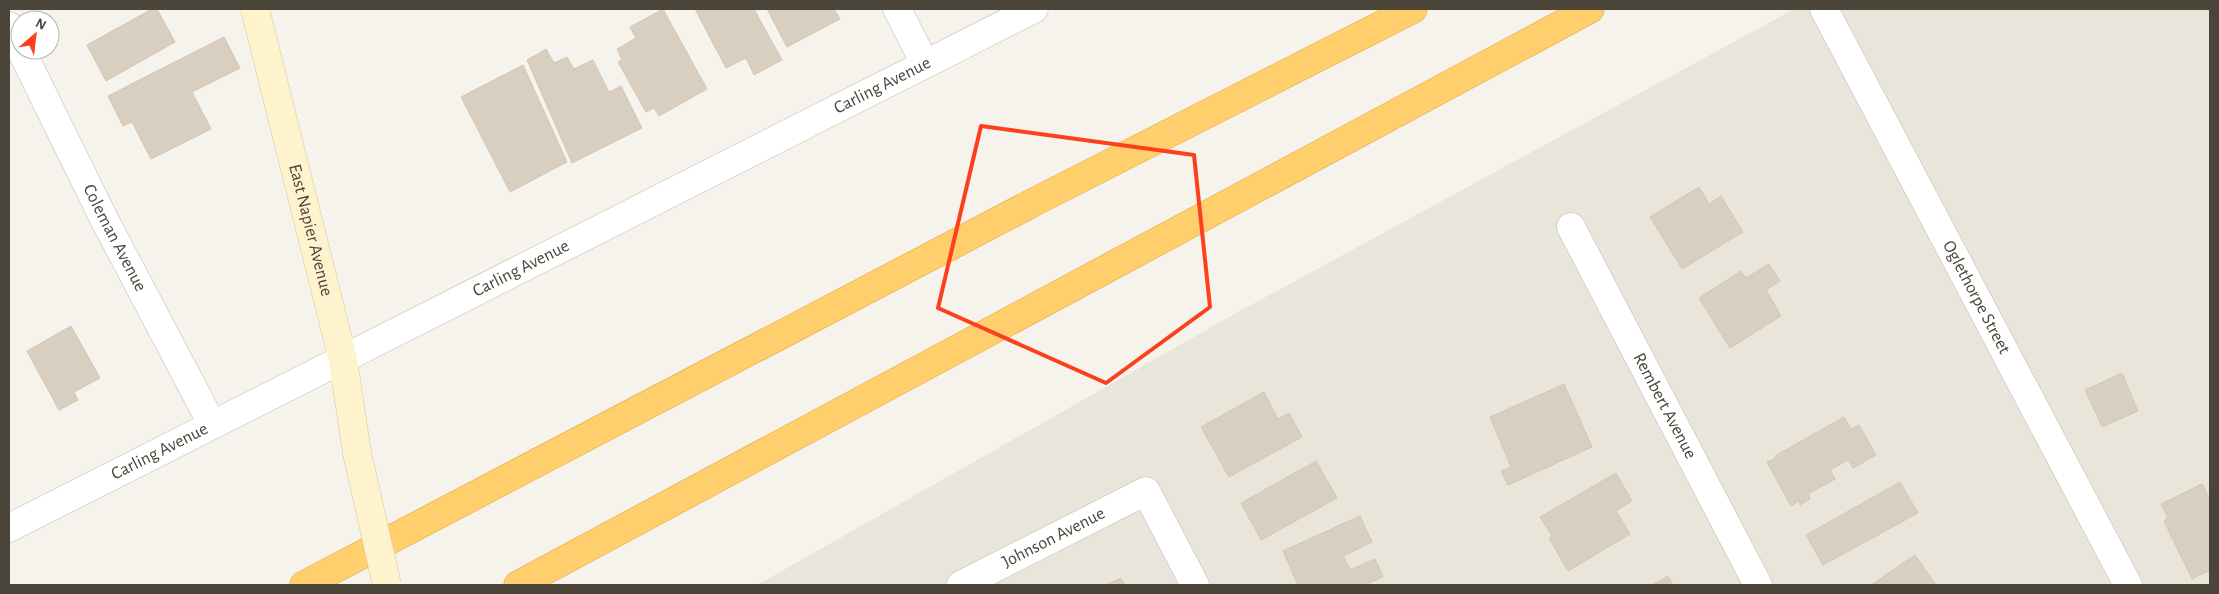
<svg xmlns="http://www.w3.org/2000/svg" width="2219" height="594" font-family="'Alegreya Sans',sans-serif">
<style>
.residential{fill:#eae5da}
.building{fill:#d8cfc1;stroke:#d3c7b4}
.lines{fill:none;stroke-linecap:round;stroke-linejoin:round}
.street-casing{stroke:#c2bbae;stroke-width:29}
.secondary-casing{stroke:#d6c79b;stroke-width:29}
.highway-casing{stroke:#e0a43c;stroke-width:29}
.street{stroke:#fff;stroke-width:28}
.secondary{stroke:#fff3cd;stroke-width:28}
.highway{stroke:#ffcf6e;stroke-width:28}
.secondary-bridge-casing{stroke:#d6c79b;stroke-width:29;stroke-linecap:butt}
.secondary-bridge{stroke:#fff3cd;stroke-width:28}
.marked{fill:none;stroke:#fc3f1d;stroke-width:4;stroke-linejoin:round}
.labels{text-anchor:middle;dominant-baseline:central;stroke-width:5;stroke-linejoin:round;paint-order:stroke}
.street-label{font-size:18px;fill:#4b4439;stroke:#fff}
</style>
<rect width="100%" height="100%" fill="#f6f3ec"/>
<path class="residential" d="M1794 9H2210V585H757L1229 317Z"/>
<path class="building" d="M152 9H157L175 42 106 81 87 45Z
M663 9 707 89 659 116 654 108 646 112 618 62 622 60 617 49 636 38 630 27Z
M695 9H754L782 60 754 75 746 58 726 68Z
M767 9H834L840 19 787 47Z
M224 37 240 68 192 92 211 129 151 159 132 122 123 126 108 96Z
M546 49 554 63 567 57 574 69 593 60 609 92 621 86 642 128 572 163 527 60Z
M523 65 567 162 510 192 461 97Z
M1699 187 1709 204 1721 196 1743 232 1682 269 1650 217Z
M1769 264 1780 281 1766 290 1781 316 1730 348 1699 298 1741 271 1746 278Z
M71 326 100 378 74 392 78 400 59 410 27 351Z
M2122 373 2138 411 2102 427 2085 390Z
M1564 384 1592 447 1508 485 1501 471 1511 467 1490 417Z
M1264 392 1278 419 1289 413 1302 437 1229 477 1201 427Z
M1844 417 1851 429 1859 425 1876 455 1853 468 1848 460 1830 470 1835 479 1808 494 1810 499 1800 505 1799 501 1791 506 1767 462 1776 458 1775 456Z
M1316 461 1337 498 1261 540 1241 503Z
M1616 473 1632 501 1616 511 1630 534 1568 571 1549 538 1552 536 1540 517Z
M1900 482 1918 513 1823 565 1806 535Z
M2202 484 2210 499V570L2192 579 2164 521 2168 518 2161 504Z
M1360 516 1372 542 1343 556 1350 570 1375 559 1383 577 1364 585H1298L1283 551Z
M1915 555 1936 585H1871Z
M1668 576 1673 585H1652Z
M1121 578 1125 585H1106Z"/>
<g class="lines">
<defs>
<g id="street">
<path d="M897 9 925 64"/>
<path id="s1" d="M1824 9 2128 585"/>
<path d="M9 26 20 49"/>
<path id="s2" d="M21 50 104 219 212 424"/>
<path id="s3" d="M1571 227 1758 585"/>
<path id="s4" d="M9 528 1034 9"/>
<path id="s5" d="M961 585 1146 491 1195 585"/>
</g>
<g id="secondary">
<path id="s6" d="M255 9 343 360 357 453"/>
</g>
<path id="highway" d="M304 585 1038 200 1413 9
M518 585 1590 9"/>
</defs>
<use href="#street" class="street-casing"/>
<use href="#secondary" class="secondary-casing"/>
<use href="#highway" class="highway-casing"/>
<use href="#street" class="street"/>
<use href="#secondary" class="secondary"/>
<use href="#highway" class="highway"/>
<defs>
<path id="secondary-bridge" d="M357 453 387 585"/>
</defs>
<use href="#secondary-bridge" class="secondary-bridge-casing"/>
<use href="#secondary-bridge" class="secondary-bridge"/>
</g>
<path class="marked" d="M981 126 1194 155 1210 307 1106 383 938 308Z"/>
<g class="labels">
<g class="street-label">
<text stroke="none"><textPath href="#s4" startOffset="979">Carling Avenue</textPath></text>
<text stroke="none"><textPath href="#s6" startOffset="228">East Napier Avenue</textPath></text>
<text stroke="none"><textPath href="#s2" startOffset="210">Coleman Avenue</textPath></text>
<text stroke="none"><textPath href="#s4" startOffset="574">Carling Avenue</textPath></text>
<text stroke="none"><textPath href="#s1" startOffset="326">Oglethorpe Street</textPath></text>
<text stroke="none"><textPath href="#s3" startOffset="202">Rembert Avenue</textPath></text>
<text stroke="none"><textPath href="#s4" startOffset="169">Carling Avenue</textPath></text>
<text stroke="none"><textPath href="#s5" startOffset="104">Johnson Avenue</textPath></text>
</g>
</g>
<rect width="2219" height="594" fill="none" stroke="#4b4439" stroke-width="20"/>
<g transform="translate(35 35) rotate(28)"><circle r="24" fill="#ffffff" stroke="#b7b4b0"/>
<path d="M0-4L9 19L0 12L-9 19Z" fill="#fc3f1d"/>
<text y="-8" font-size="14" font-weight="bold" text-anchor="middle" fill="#4b4439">N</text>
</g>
</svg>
